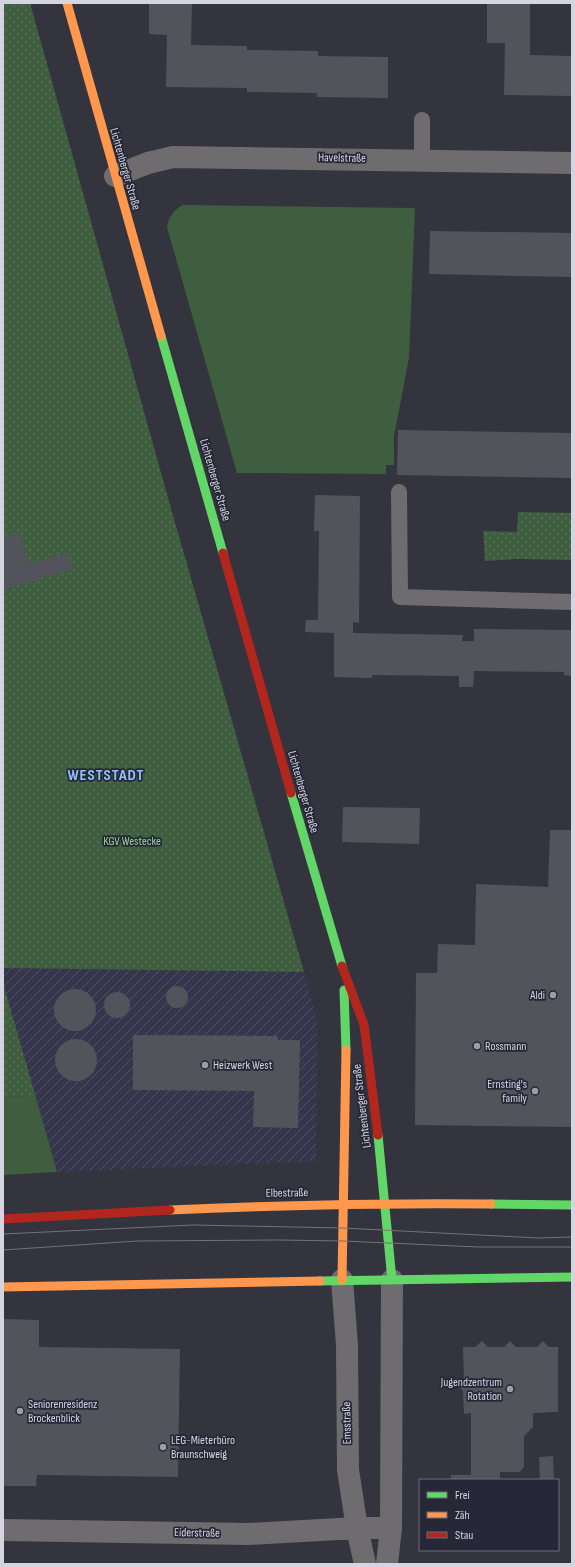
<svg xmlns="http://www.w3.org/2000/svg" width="575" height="1567" font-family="'Sofia Sans Condensed',sans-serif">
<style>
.industrial{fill:url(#industrial-furrows)}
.grass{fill:#3f5e3f}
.park{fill:url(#park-dots)}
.building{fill:#53535b}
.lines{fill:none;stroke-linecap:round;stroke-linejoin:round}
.lane{stroke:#6e6c6e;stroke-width:16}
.street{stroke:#6e6c6e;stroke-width:22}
.fast{stroke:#63d668;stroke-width:9}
.slow{stroke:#ff974d;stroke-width:9}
.jam{stroke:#b3261e;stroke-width:9}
.tram{stroke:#747275;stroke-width:1}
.poi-dot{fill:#9c9da7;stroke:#262737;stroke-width:1.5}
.labels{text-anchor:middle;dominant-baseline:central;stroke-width:3.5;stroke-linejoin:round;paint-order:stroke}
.street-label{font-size:12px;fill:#d4d5e0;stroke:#262737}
.park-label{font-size:12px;fill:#96d591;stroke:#262737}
.poi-label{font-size:12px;fill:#d4d5e0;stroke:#262737;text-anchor:start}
.district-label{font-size:16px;font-weight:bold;letter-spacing:1px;fill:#91c2fe;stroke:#262737}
</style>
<defs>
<pattern id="industrial-furrows" width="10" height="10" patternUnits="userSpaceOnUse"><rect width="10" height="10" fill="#35364b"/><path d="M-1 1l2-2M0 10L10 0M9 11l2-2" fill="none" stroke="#515265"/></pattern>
<pattern id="park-dots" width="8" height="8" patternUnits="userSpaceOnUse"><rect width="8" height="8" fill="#3f5e3f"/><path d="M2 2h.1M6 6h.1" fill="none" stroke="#5a745a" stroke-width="1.8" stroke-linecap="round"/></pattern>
</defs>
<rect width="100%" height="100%" fill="#34343e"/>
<path class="industrial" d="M3 968 304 972 317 1021 316 1161 57 1172 3 983Z"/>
<path class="grass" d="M183 205 415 208 409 358 394 436V465H386V474L237 473 167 227C169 217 173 210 183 205Z
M35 1094 57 1172 3 1175V1097L29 1096Z"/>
<path class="park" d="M3 3H30L170 505 304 972 3 968Z
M518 512 572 513V560L518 559 485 561 483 531 517 532Z
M3 983 35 1094 29 1096 3 1097Z"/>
<path class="building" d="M149 3H192L191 45 247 46V50L318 51V56L388 57V98L317 97V93L247 92V88L166 87 167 35 149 34Z
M487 3H530V55L572 56V96L504 95 505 43H487Z
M430 231 572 233V277L429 274Z
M398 430 572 433V478L397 475Z
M315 495 360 496 359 623 353 622V633L463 635 462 641H474V629L572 630V676L564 675V672L474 671 473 687H459V676L372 675V678L334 677V633L305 632 306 620H318L319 531H314Z
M20 532 29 564 68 553 73 569 3 590V536Z
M343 807 420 808 419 844 342 842Z
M550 830H572V1127L415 1125 416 973H437L438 944 475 945 476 884 548 887Z
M166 997a11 11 0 1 1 22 0a11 11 0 1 1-22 0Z
M54 1010a21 21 0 1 1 42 0a21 21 0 1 1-42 0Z
M104 1005a13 13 0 1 1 26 0a13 13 0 1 1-26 0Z
M133 1035 277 1036 278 1040H300L298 1128 253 1127 254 1091 133 1090Z
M55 1060a21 21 0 1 1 42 0a21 21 0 1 1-42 0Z
M3 1319 39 1320V1347L180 1349 178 1477 37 1475 36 1486H3Z
M482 1341 488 1347H504L510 1341 516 1347H537L543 1341 549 1347H558V1412L533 1413V1427L524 1436V1467L520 1472H500V1480H451V1475H471V1413L464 1414 463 1391 458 1386 464 1381 463 1347H475Z
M553 1456 554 1480H540L539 1457Z"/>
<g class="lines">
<path class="lane" d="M422 159V120
M399 492 400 597 572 602"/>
<path class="street" d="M115 176 148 163 173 157 572 163
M342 1280 347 1345 348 1470 357 1528 365 1564
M3 1530 248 1534 357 1528H391
M387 1564 391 1528 392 1280"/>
<path class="fast" d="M161 336 223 553
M291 793 342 966
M344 990 346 1050
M378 1135 392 1280
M491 1204 572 1205
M320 1281 572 1277"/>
<path class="slow" d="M67 3 161 336
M170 1210C277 1205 384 1203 491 1204
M342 1280 346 1050
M3 1287 320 1281"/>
<path class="jam" d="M223 553 291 793
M342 966 364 1025 378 1135
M3 1219 170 1210"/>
<path class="tram" d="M3 1234 193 1225 343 1228 538 1238 572 1237
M3 1250 137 1241 278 1240 343 1241 478 1247H572"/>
</g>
<g class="poi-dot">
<circle cx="553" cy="995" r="4"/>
<circle cx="477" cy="1046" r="4"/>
<circle cx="205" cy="1065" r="4"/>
<circle cx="535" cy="1091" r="4"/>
<circle cx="510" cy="1389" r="4"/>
<circle cx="20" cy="1411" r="4"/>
<circle cx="163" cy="1447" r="4"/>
</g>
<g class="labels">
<g class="street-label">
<text transform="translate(342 158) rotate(1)">Havelstraße</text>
<text transform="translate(125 169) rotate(74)">Lichtenberger Straße</text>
<text transform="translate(215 480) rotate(74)">Lichtenberger Straße</text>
<text transform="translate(303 792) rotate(74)">Lichtenberger Straße</text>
<text transform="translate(362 1106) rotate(-97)">Lichtenberger Straße</text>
<text transform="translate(287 1193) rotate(-1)">Elbestraße</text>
<text transform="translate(347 1423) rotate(-91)">Emsstraße</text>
<text transform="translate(197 1533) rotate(1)">Eiderstraße</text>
</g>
<g class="park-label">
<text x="132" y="841">KGV Westecke</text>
</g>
<g class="poi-label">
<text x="545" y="995" text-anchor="end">Aldi</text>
<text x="485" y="1046">Rossmann</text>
<text x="213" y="1065">Heizwerk West</text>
<text x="527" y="1084" text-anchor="end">Ernsting's<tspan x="527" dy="14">family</tspan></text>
<text x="502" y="1382" text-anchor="end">Jugendzentrum<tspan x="502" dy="14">Rotation</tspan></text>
<text x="28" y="1404">Seniorenresidenz<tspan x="28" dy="14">Brockenblick</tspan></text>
<text x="171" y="1440">LEG-Mieterbüro<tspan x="171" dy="14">Braunschweig</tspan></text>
</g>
<g class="district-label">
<text x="106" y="775">WESTSTADT</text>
</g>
</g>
<rect width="575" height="1567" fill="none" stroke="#d4d5e0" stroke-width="8"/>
<rect x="419" y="1479" width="140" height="72" fill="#262737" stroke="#6c6d7b"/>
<rect x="427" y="1492" width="20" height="6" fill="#63d668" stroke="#6c6d7b"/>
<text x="455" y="1499" font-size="12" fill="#d4d5e0">Frei</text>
<rect x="427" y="1512" width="20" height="6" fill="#ff974d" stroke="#6c6d7b"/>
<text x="455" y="1519" font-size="12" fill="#d4d5e0">Zäh</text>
<rect x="427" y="1532" width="20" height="6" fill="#b3261e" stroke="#6c6d7b"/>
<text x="455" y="1539" font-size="12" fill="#d4d5e0">Stau</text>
</svg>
